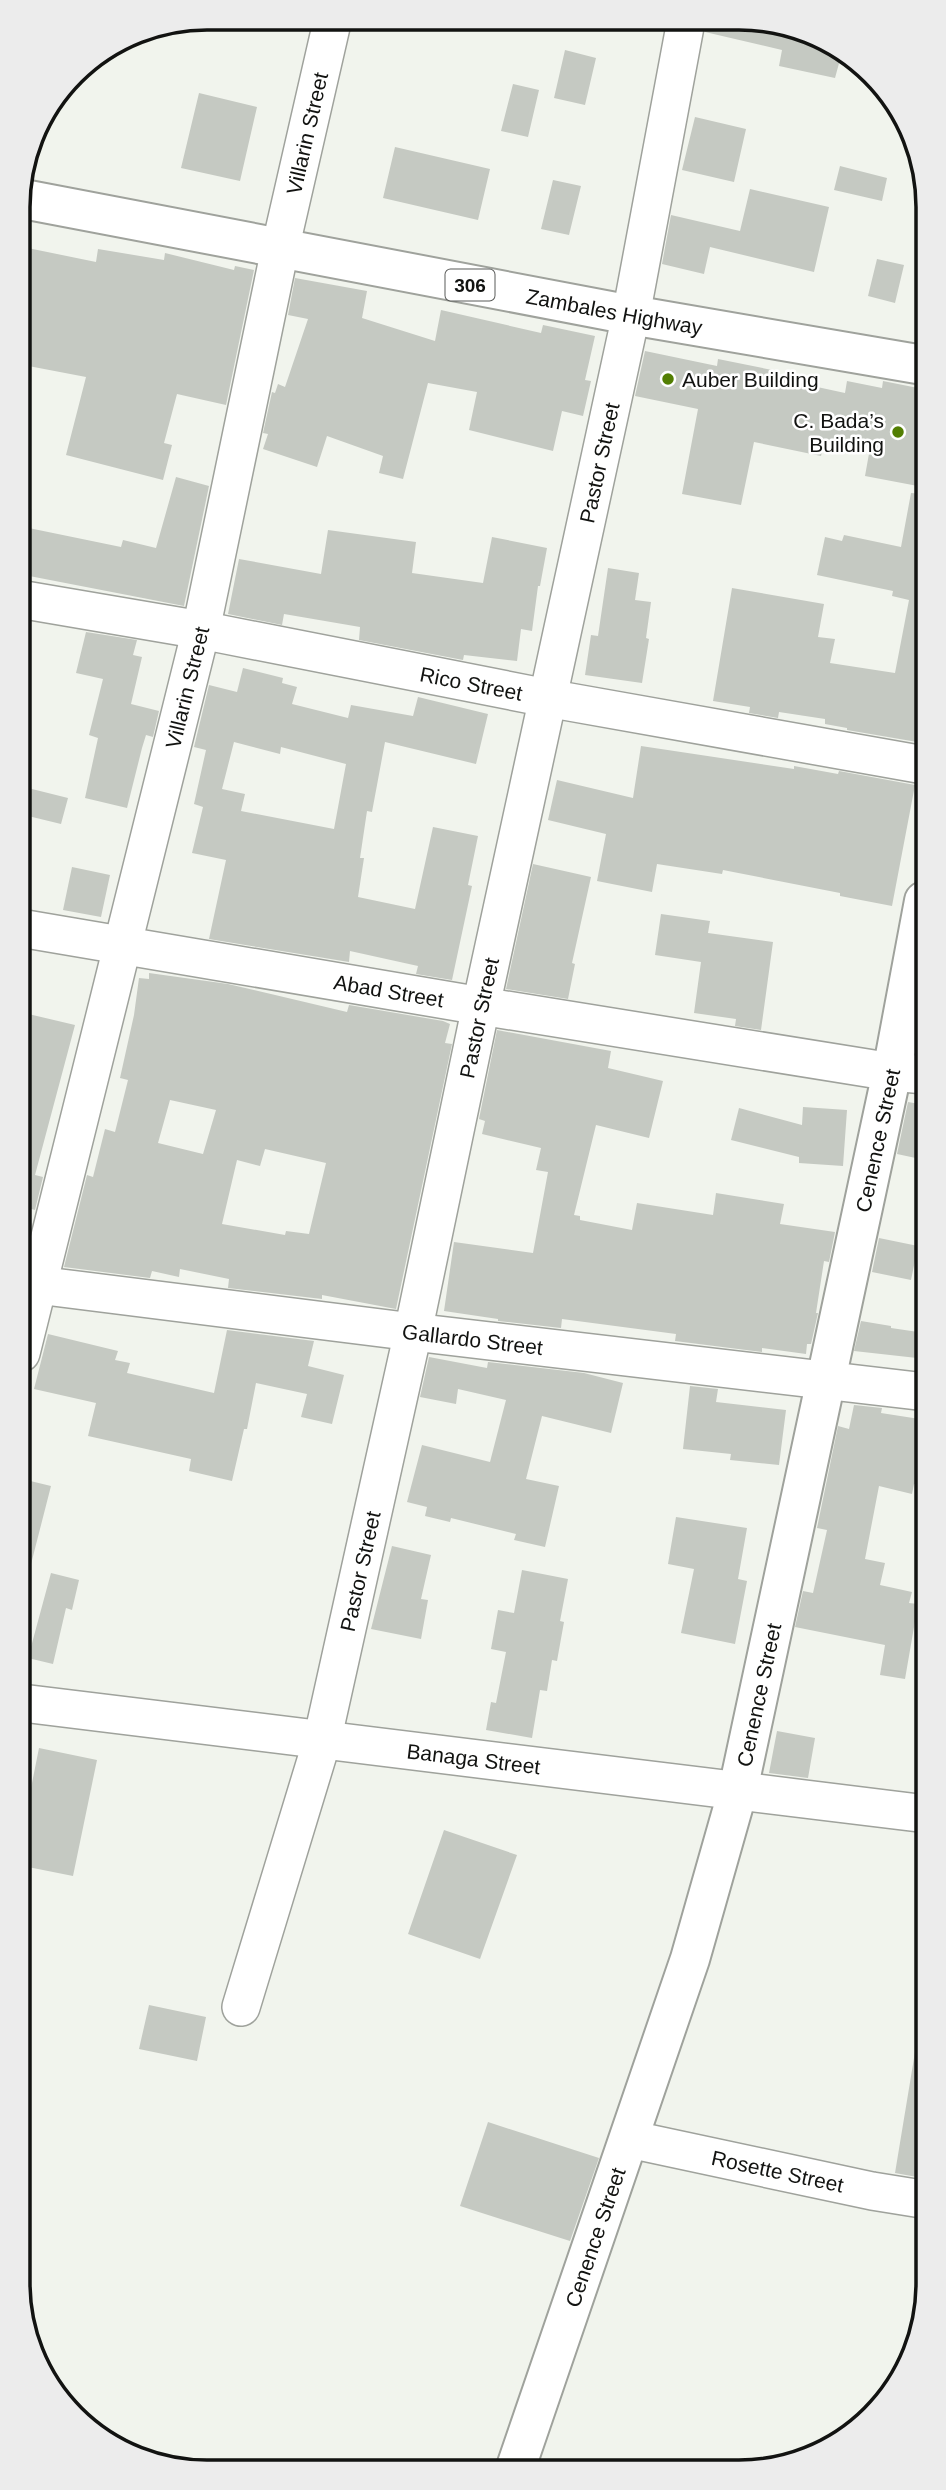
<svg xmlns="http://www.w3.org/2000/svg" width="946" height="2490" font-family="Helvetica,sans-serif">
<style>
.building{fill:#c5c9c2;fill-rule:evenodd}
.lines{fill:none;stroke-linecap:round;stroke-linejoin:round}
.minor-casing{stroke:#9fa29c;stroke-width:40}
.tertiary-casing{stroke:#9fa29c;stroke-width:42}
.primary-casing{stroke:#9fa29c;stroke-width:42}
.minor{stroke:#fff;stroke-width:37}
.tertiary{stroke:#fff;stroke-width:38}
.primary{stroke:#fff;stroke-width:38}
.poi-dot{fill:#527e02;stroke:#fff;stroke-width:2.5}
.labels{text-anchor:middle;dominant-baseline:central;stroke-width:5;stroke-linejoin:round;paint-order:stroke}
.shield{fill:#fff;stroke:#595a58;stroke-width:2}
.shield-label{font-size:19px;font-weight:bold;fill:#121311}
.street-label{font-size:21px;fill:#121311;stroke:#fff}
.poi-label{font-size:21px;fill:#121311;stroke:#fff;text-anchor:start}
.rim{fill:none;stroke:#121311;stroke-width:3.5}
</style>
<rect width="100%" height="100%" fill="#f1f4ed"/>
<path class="building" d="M706 21H776L841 56 835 78 779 66 782 50 705 32Z
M565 50 596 58 585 105 554 98Z
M513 84 539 90 528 137 501 131Z
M199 93 257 107 240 181 181 168Z
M695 117 746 129 734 182 682 170Z
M395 147 490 169 478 220 383 198Z
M840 166 887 178 882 201 834 190Z
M553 180 581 186 569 235 541 229Z
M750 189 829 207 814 272 710 247 704 274 662 264 671 215 740 231Z
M18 246 96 262 98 249 164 260 165 253 234 270 235 266 254 270 226 405 177 394 164 443 172 445 163 480 66 455 86 377 18 364Z
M877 259 904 265 895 303 868 296Z
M295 278 367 291 362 318 435 341 441 310 541 333 543 325 595 336 585 380 591 381 583 416 562 411 553 451 469 430 477 392 428 383 403 479 379 473 383 456 327 436 317 467 263 449 268 434 263 433 272 392 275 393 278 384 285 387 308 319 288 315Z
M645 351 717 366 718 359 772 370 771 377 845 393 847 381 882 388 883 381 923 389V487L865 476 870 448 825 439 821 456 754 442 741 505 682 494 698 409 635 396Z
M176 477 209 486 184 606 19 574V526L121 547 123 540 156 548Z
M911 493 923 494V743L847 730V728L825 724V719L779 712 778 718 749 713 750 707 713 701 732 588 824 604 818 637 835 639 830 663 895 673 909 600 892 596 893 591 817 575 825 537 842 541 844 535 901 547Z
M328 530 416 542 412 573 483 583 492 537 547 548 540 586H538L532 631 521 629 517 661 464 655 463 660 359 640 360 627 284 614 282 625 228 614 239 559 321 574Z
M608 568 639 573 635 600 651 602 646 638 649 639 642 683 585 675 591 635 598 636Z
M86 632 137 640 133 655 142 657 131 704 159 711 153 737 146 735 142 748 127 808 85 798 98 738 89 735 103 679 76 673Z
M243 668 283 678 282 683 297 687 292 704 348 718 351 705 413 716 418 697 488 714 476 764 385 742 372 812 367 811 360 858H364L358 897 415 909 433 827 478 836 468 885 472 886 452 980 416 974 418 966 350 951 349 962 209 939 226 860 192 853 203 807 194 804 206 750 194 747 209 685 237 692ZM234 742 280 754 281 747 346 764 334 829 241 811 245 794 222 789Z
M641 746 794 769V766L838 774 839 771 915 785 892 906 840 896V893L723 870 722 874 657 864 652 892 597 881 606 834 548 820 557 780 633 798Z
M20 786 68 798 61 824 20 814Z
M533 864 591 877 572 963 575 964 568 999 506 989Z
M72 867 110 875 101 917 63 910Z
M661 914 710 921 708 933 773 942 761 1030 735 1026 736 1019 694 1013 701 962 655 955Z
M149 973 228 984 347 1012 349 1005 443 1021 450 1024 445 1043 452 1044 396 1309 322 1295V1299L228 1288 229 1279 180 1269 179 1277 152 1271 150 1278 64 1267 87 1175 93 1177 105 1129 115 1132 128 1080 120 1078 134 1015 139 978 149 979ZM170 1100 216 1110 203 1154 158 1143ZM265 1149 326 1163 309 1234 286 1231 285 1235 222 1224 237 1160 260 1166Z
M20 1012 75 1025 35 1175 43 1177 35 1210 21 1206Z
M497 1030 611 1051 608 1068 663 1081 649 1138 596 1125 574 1215 580 1216V1220L632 1230 637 1203 713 1215 716 1193 784 1204 780 1224 835 1232 829 1262 824 1261 816 1313H818L811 1344H807L806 1354 762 1348V1352L675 1341 676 1334 562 1319 561 1328 498 1321V1319L444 1311 454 1242 533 1253 548 1172 536 1170 541 1148 482 1134 485 1121 479 1119Z
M908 1102 925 1105V1160L897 1154Z
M803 1107 847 1110 843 1166 799 1163V1157L731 1140 739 1108 802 1125Z
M879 1238 918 1246 911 1280 872 1272Z
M861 1321 891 1326V1328L925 1333 926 1359 854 1351Z
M227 1330 314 1341 308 1366 344 1375 332 1424 301 1417 307 1394 256 1383 247 1429H244L232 1481 189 1471 191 1459 88 1436 96 1403 34 1389 48 1334 118 1351 115 1360 130 1363 127 1373 214 1393Z
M429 1357 487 1368 488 1362 584 1373 623 1383 611 1433 542 1416 526 1479 559 1486 545 1547 514 1540 516 1534 451 1518 450 1522 425 1516 427 1507 407 1502 422 1445 490 1462 506 1400 458 1389 456 1404 420 1397Z
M690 1386 718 1389 716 1402 786 1410 779 1465 730 1460 731 1454 683 1449Z
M854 1405 882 1408 881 1413 926 1420 920 1450 926 1451V1486L914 1484 912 1494 879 1486 865 1559 885 1563 880 1585 912 1592 909 1603 918 1604 905 1679 880 1675 885 1645 795 1627 803 1591 813 1593 827 1530 817 1528 838 1426 849 1429Z
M22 1479 51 1486 30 1568 22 1567Z
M676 1517 747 1528 738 1579 747 1581 735 1644 681 1633 694 1569 668 1564Z
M392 1546 431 1555 421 1599 428 1600 421 1639 371 1629Z
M522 1570 568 1579 560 1621 564 1622 557 1661 552 1660 547 1691 540 1690 532 1738 486 1730 491 1702 496 1703 506 1652 491 1649 498 1610 514 1613Z
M51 1573 79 1580 72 1610 66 1608 53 1664 28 1658Z
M777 1731 815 1738 808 1778 769 1773Z
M39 1748 97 1760 73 1876 23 1866 22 1833Z
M444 1830 517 1855 480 1959 408 1934Z
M149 2005 206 2017 197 2061 139 2049Z
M915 2052 927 2053 928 2179 895 2173Z
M488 2122 599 2158 570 2241 460 2206Z"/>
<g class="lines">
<defs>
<g id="minor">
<path id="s1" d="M19 599 201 630 547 698 924 765"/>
<path id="s2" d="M20 928 481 1006 892 1072 925 1075"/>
<path id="s3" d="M21 1283 413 1332 926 1392"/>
<path id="s4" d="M21 1353 201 630 280 249 333 18"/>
<path id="s5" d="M22 1703 927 1814"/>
<path id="s6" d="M241 2007 322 1741 413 1332 481 1006 631 315 686 21"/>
<path id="s7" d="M629 2139 872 2191 928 2200"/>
</g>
<g id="tertiary">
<path id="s8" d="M516 2467 690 1959 738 1790 892 1072 924 901"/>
</g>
<g id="primary">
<path id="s9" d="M18 198 631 315 923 365"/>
</g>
</defs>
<use href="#minor" class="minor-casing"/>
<use href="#tertiary" class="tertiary-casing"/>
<use href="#primary" class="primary-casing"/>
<use href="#minor" class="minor"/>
<use href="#tertiary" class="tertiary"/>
<use href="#primary" class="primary"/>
</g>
<g class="poi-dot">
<circle cx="668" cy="379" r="7"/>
<circle cx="898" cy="432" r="7"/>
</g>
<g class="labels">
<rect class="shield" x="445.5" y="269.5" width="49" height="31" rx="5"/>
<g class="shield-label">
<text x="470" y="285">306</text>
</g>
<g class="street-label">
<text stroke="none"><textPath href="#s4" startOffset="1253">Villarin Street</textPath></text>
<text stroke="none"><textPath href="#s9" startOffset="607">Zambales Highway</textPath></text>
<text stroke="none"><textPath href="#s6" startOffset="1586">Pastor Street</textPath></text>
<text stroke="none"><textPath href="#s1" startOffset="460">Rico Street</textPath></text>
<text stroke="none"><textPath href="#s4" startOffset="686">Villarin Street</textPath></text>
<text stroke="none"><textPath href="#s2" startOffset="374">Abad Street</textPath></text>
<text stroke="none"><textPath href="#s6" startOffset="1018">Pastor Street</textPath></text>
<text stroke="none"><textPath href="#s8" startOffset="1377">Cenence Street</textPath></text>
<text stroke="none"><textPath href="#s3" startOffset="455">Gallardo Street</textPath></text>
<text stroke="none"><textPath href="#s6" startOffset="452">Pastor Street</textPath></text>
<text stroke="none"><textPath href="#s8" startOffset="810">Cenence Street</textPath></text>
<text stroke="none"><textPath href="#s5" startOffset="455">Banaga Street</textPath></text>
<text stroke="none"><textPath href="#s7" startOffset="152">Rosette Street</textPath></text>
<text stroke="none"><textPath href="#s8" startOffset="243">Cenence Street</textPath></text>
</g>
<g class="poi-label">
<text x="682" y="379">Auber Building</text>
<text x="884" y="420" text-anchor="end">C. Bada’s<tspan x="884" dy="24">Building</tspan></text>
</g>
</g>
<path d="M0 0H946V2490H0ZM207 30H739A177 177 0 0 1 916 207V2283A177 177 0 0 1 739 2460H207A177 177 0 0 1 30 2283V207A177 177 0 0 1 207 30Z" fill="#ececec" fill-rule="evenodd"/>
<path class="rim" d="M207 30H739A177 177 0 0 1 916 207V2283A177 177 0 0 1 739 2460H207A177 177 0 0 1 30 2283V207A177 177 0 0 1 207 30Z"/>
</svg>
